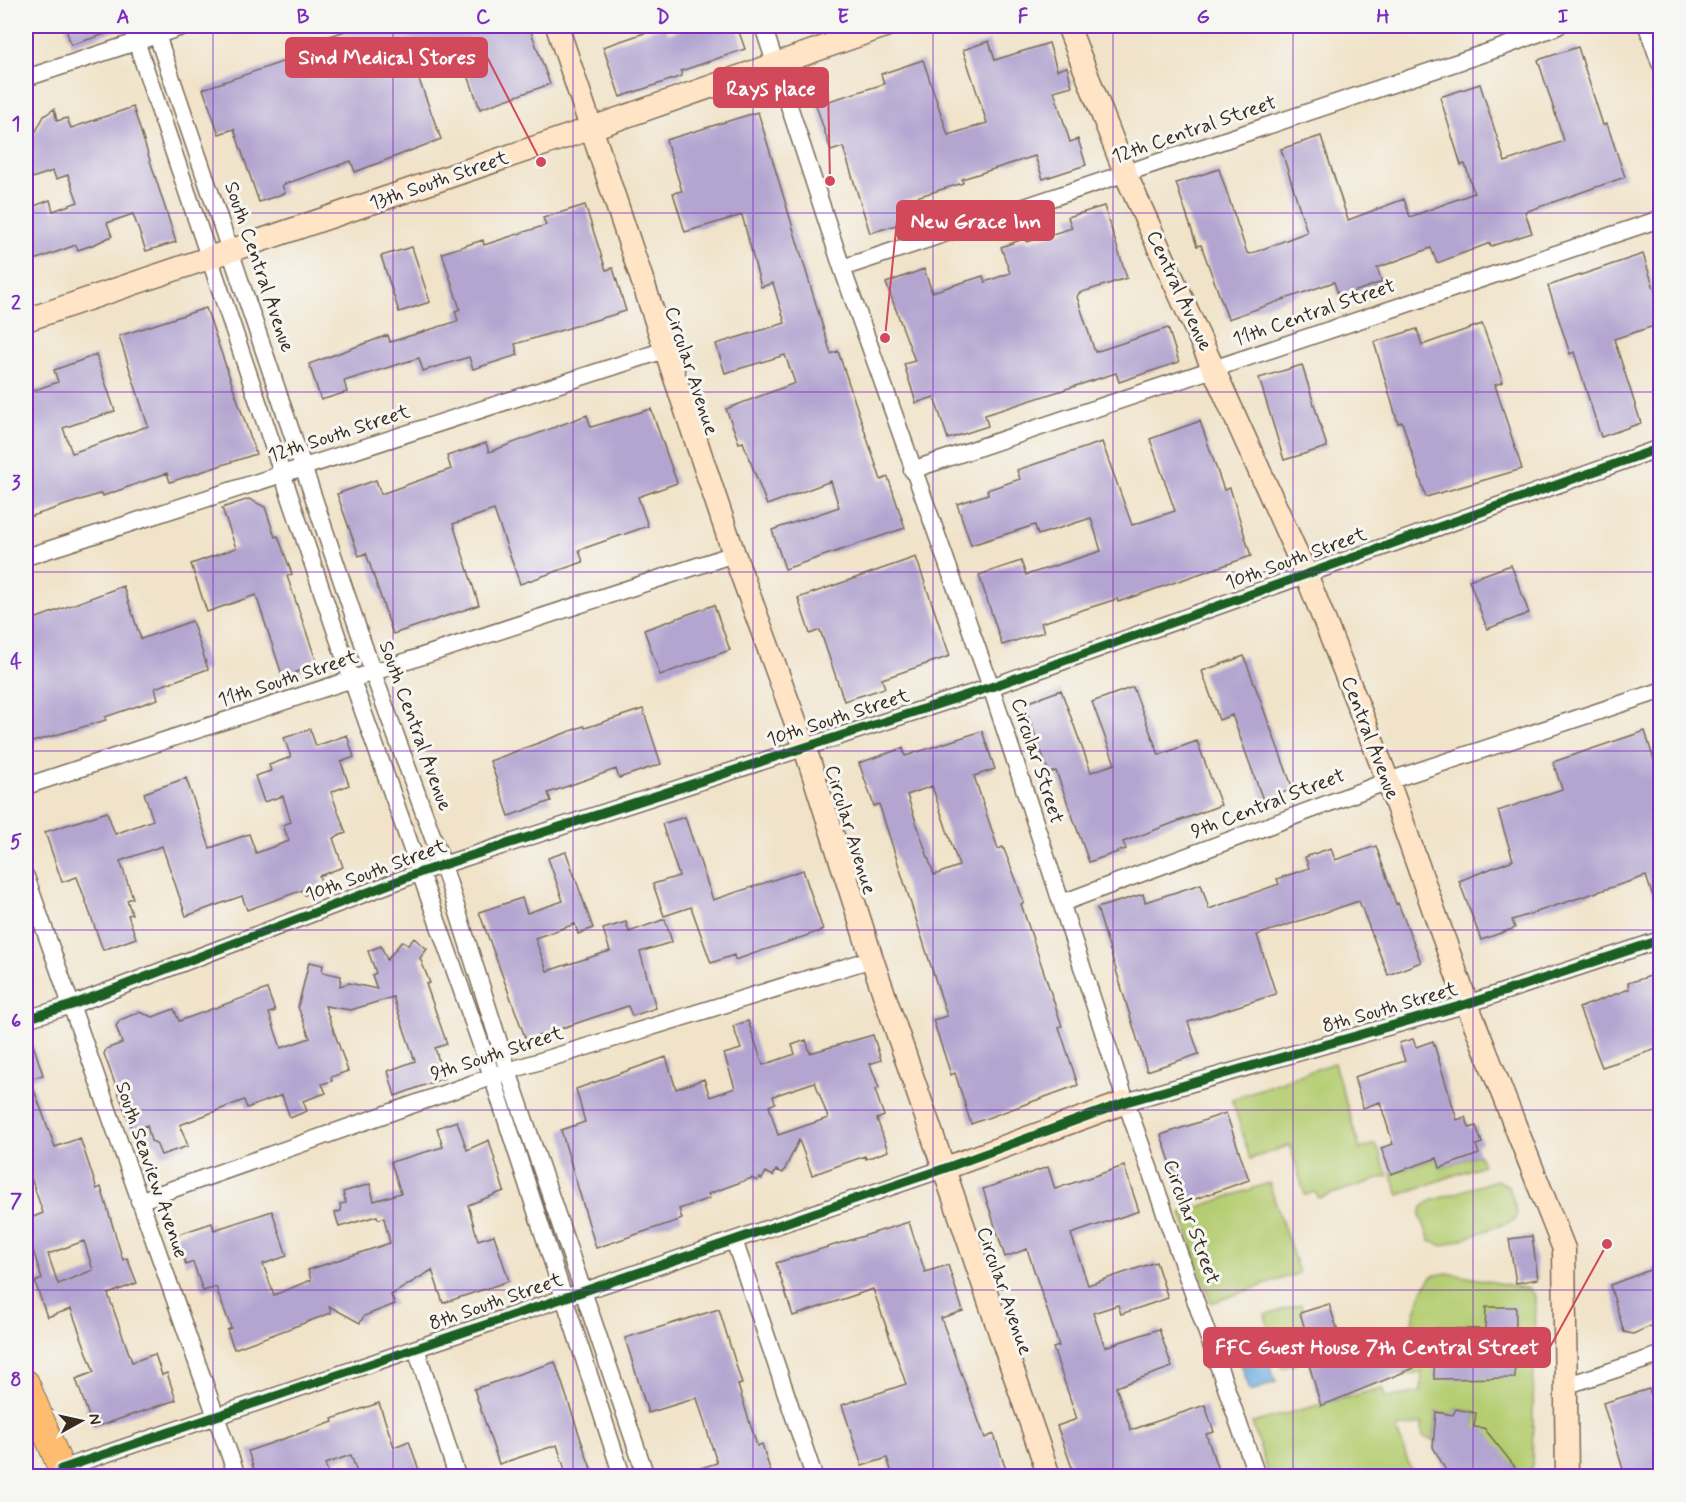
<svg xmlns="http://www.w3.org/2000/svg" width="1686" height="1502" font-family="Mynerve,sans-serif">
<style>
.green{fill:#b5cd72;stroke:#787c48;stroke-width:1.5}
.water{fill:#6aaadd;stroke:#526a7e;stroke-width:1.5}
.building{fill:#b3a5d0;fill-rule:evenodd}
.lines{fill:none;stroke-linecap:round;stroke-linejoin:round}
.street-casing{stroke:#7a6b5a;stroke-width:19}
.secondary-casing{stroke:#7a6b5a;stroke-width:25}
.primary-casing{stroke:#7a6b5a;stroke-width:28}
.street{stroke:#fff;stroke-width:16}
.secondary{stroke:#ffe4c6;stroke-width:22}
.primary{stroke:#febc70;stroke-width:26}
.cycleway-casing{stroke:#f6f6f2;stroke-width:13}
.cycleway{stroke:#1b5e20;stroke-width:9}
.grid{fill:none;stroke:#7b2cbf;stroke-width:1.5;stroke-opacity:0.55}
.labels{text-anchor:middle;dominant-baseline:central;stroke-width:6;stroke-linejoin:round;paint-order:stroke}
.street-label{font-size:20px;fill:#3b2a1e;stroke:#f6f6f2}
.leader{fill:none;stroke:#d1495b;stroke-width:2}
.callout-dot{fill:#d1495b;stroke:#f6f6f2;stroke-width:2}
.callout{fill:#d1495b;stroke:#d1495b;stroke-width:2}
.callout-label{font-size:21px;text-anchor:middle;font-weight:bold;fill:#fff}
.neatline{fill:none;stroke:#7b2cbf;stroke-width:2}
.grid-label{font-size:20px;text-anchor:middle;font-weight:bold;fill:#7b2cbf}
</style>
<rect width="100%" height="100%" fill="#f6f6f2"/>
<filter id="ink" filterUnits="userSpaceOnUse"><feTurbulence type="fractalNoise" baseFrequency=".0167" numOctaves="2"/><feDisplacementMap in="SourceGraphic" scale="12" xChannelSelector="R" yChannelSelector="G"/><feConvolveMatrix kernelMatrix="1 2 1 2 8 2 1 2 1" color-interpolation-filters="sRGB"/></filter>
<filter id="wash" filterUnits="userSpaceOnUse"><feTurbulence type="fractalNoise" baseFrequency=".008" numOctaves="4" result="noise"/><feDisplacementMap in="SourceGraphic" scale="24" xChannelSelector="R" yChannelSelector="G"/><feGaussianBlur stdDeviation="1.35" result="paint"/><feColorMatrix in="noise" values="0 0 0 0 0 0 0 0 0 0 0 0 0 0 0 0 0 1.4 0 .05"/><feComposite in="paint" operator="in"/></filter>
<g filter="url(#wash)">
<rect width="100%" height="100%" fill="#f0e3c9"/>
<path class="green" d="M1334 1063 1360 1149 1376 1144 1388 1176 1319 1198 1315 1192 1305 1195 1290 1145 1250 1159 1232 1099Z
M1479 1154 1483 1165 1399 1195 1391 1174 1437 1158 1441 1168Z
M1496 1180 1509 1186 1517 1213 1515 1220 1443 1246 1430 1241 1420 1215 1422 1207 1431 1201Z
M1269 1183 1299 1273 1211 1303 1181 1213Z
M1447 1273 1529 1289 1535 1296 1532 1476H1513L1515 1467 1474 1427 1476 1412 1456 1409 1453 1415 1436 1412 1433 1440 1423 1437 1422 1424 1396 1428 1413 1476H1269L1252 1423 1382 1388 1386 1398 1421 1392 1422 1372 1394 1376 1414 1368 1405 1343 1422 1291 1432 1276Z
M1301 1304 1311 1349 1294 1354 1297 1364 1282 1368 1265 1315Z"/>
<path class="water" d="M1258 1327 1276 1383 1250 1391 1232 1335Z"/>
<g id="blocks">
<path class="building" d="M65 26H121V29L71 45Z
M361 26H529L550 84 480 109 459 50 420 63 414 66 441 139 355 172 351 161 282 185 285 193 259 202 234 129 219 134 203 89 311 52 308 43Z
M665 26 668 34 692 26H737L745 49 681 71 682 76 620 97 603 47Z
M989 41 995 60 1049 43 1057 70 1067 67 1072 86 1054 91 1070 142 1078 139 1086 165 1043 179 1035 156 962 179 963 183 900 202 906 222 870 233 843 147 831 151 816 105 884 84 881 74 923 60 948 135 987 123 963 50Z
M1578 47 1603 125 1607 124 1625 177 1525 212 1532 233 1491 246 1490 243 1437 263 1431 248 1377 268 1382 282 1339 297 1334 282 1228 319 1201 245 1197 246 1176 183 1219 169 1247 253 1250 254 1307 232 1281 149 1321 136 1348 220 1404 199 1410 217 1474 193 1465 164 1461 165 1440 97 1480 84 1505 162 1564 141 1538 60Z
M133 107 176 242 146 251 133 214 107 223 112 236 95 244 78 250 76 245 26 263V209L50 200 53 211 78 202 68 175 56 179 53 171 26 180V138L34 135 44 116 54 109 57 121 67 118 71 128Z
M758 112 831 354 838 351 881 480 888 477 905 528 785 569 772 530 839 507 831 481 767 505 743 442 739 443 726 409 795 383 785 355 725 373 716 344 785 323 773 283 761 287 742 215 685 232 673 193 682 191 666 140Z
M585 205 606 270 613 268 626 311 515 344 518 355 473 369 469 357 423 371 419 358 344 381 347 392 321 400 309 364 388 335 390 342 458 321 455 311 460 309 442 253 483 240 484 245 546 225 543 218Z
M1104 206 1127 278 1079 293 1077 297 1095 352 1168 328 1179 362 1119 382 1116 373 985 415 988 426 948 439 934 397 916 403 904 364 915 361 886 283 924 269 932 292 983 276 985 282 1010 273 1001 247 1026 238 1027 242 1072 228 1068 217Z
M412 247 430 302 399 312 381 256Z
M1643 254 1660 307V324L1614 339 1641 423 1601 437 1574 352 1570 354 1548 286Z
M206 308 256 454 170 482 167 473 103 496 102 493 26 518V393L58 382 54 370 96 355 115 411 63 428 72 453 148 426 119 336Z
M1482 324 1503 382 1495 385 1522 469 1426 497 1402 422 1398 423 1374 342 1417 329 1422 345Z
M1302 365 1327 447 1284 460 1259 378Z
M651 409 677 483 638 497 648 526 579 550 583 562 520 584 494 510 453 524 479 605 393 634 366 553 359 556 337 494 376 480 381 494 451 469 447 456 486 443 489 452 587 415 591 427Z
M1200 421 1224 490 1230 488 1251 556 1118 602 1117 599 1041 623 1044 632 1002 645 979 575 1021 561 1026 575 1101 551 1091 518 1038 535 1035 525 971 545 957 504 988 494 987 490 1020 479 1017 470 1102 442 1132 525 1175 511 1150 439Z
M249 499 265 507 275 537 278 536 292 574 287 576 317 663 283 678 256 595 207 612 191 564 236 548 222 508Z
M916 557 950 656 882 679 885 688 844 701 820 630 810 634 798 598Z
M1511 565 1529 613 1487 629 1469 580Z
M123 586 141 639 192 621 208 669 155 688 158 699 105 717 106 720 26 744V622Z
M714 605 730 650 660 675 644 630Z
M1244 656 1293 789 1263 800 1232 715 1219 720 1202 671Z
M1133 687 1159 755 1197 741 1221 805 1123 842 1126 849 1089 862 1056 771 1049 773 1024 704 1061 690 1091 772 1115 764 1092 702Z
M643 709 661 764 619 778 616 769 548 793 551 801 509 816 490 761 584 726 585 728Z
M310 729 316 746 347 735 354 757 341 762 349 785 331 792 346 833 333 838 343 867 319 876 324 888 305 895 303 890 247 910 242 896 186 916 162 846 120 861 133 898 127 900 132 914 128 915 136 938 103 950 77 877 62 882 45 832 107 812 115 834 153 820 144 793 186 778 210 848 249 834 256 853 289 841 283 825 291 822 283 796 264 802 255 776 271 771 269 765 291 757 284 738Z
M982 731 995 769 974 776 998 849 1003 847 1015 877 1024 903 1021 904 1062 1026 1059 1027 1078 1085 971 1124 955 1073 951 1075 933 1020 947 1016 879 804 874 806 859 763 903 748 905 756ZM932 786 959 866 934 875 907 795Z
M1645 731 1660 780V911L1658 912 1646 876 1512 920 1515 928 1481 940 1459 881 1513 860 1498 811 1562 789 1553 762Z
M685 817 713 900 803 870 823 930 735 960 734 955 711 963 691 907 664 916 653 884 679 876 662 824Z
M1376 846 1396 904 1398 903 1421 962 1388 975 1359 901 1257 935 1276 994 1188 1022 1199 1054 1147 1071 1097 908 1143 894 1145 902 1201 884 1209 909 1279 884 1277 879 1309 868 1305 857 1331 848 1335 860Z
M566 852 593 928 578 934 575 924 535 938 547 971 610 951 603 929 626 922 629 932 665 919 672 942 640 952 656 1008 632 1016 628 1006 526 1040 479 912 522 898 527 913 563 901 548 858Z
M414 938 427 949 420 958 430 983 426 984 447 1044 435 1048 444 1078 395 1096 388 1071 415 1061 393 997 351 1010 325 1006 348 1071 331 1077 332 1081 322 1084 326 1093 303 1101 307 1111 290 1118 282 1095 247 1108 244 1100 180 1125 188 1146 161 1155 156 1143 151 1141 147 1125 132 1130 104 1054 106 1049 122 1043 116 1026 120 1020 139 1012 153 1017 174 1009 179 1021 267 989 275 1011 269 1013 281 1048 310 1038 298 1007 309 962 323 965 322 972 341 976 340 986 349 983 377 989 372 975 376 973 368 951 381 946 387 960 402 941 408 945Z
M1660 973V1048L1602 1067 1579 1008 1629 989 1628 983Z
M748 1021 763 1065 795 1054 792 1045 806 1040 810 1053 873 1035 881 1060 870 1064 879 1088 875 1090 884 1116 877 1119 888 1151 866 1159 865 1156 812 1175 799 1140 783 1173 776 1170 773 1176 766 1172 762 1179 759 1178 757 1181 752 1178 708 1194 710 1198 679 1209 682 1219 596 1248 561 1130 585 1122 576 1089 666 1057 676 1089 704 1079 710 1097 735 1088 724 1054 741 1049 733 1026ZM815 1082 828 1118 778 1135 769 1106 775 1103 773 1096Z
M28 1029 43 1075 30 1079 55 1147 80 1138 97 1189 101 1187 123 1260 127 1258 137 1283 108 1294 132 1362 155 1354 162 1375 167 1373 176 1400 93 1428 76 1379 94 1372 71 1309 47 1317 35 1282 42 1279 26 1228V1220L43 1213 26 1163V1030ZM84 1241 93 1270 58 1284 48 1254Z
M1413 1039 1416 1047 1433 1041 1457 1120 1465 1117 1470 1128 1476 1126 1482 1143 1476 1145 1479 1154 1440 1168 1437 1158 1391 1174 1381 1148 1393 1144 1380 1102 1363 1108 1354 1077 1405 1061 1399 1043Z
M1226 1113 1249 1180 1184 1203 1161 1135Z
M457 1121 467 1150 489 1140 504 1191 468 1205 478 1240 494 1235 509 1281 443 1303 432 1270 391 1295 395 1304 364 1316 360 1323 329 1306 331 1313 234 1349 227 1330 231 1328 216 1287 203 1291 193 1262 186 1265 176 1235 212 1223 214 1230 272 1211 287 1256 263 1264 274 1295 311 1280 308 1270 390 1243 384 1218 378 1219 377 1216 339 1227 335 1213 341 1211 340 1204 346 1203 343 1192 370 1184 374 1201 401 1193 391 1162 443 1147 437 1128Z
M1124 1166 1139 1211 1071 1234 1088 1285 1156 1262 1168 1298 1121 1314 1118 1305 1093 1313 1105 1347 1159 1329 1172 1367 1116 1387 1131 1430 1205 1405 1214 1432 1206 1434 1220 1476H1075L1057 1426 1077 1419 1053 1348 1059 1346 1027 1249 1005 1257 983 1189 1048 1167 1055 1189Z
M909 1222 925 1272 948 1265 963 1311 941 1318 985 1438 994 1434 1008 1476H893L887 1458 862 1466 842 1405 906 1384 873 1289 793 1316 776 1263Z
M1532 1236 1538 1279 1516 1283 1509 1239Z
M1660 1266V1322L1633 1334 1624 1332 1610 1285Z
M1329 1304 1344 1350 1355 1347 1360 1359 1405 1343 1414 1368 1321 1406 1308 1361 1314 1359 1300 1313Z
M1486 1307H1516L1515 1378 1434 1379 1435 1328 1485 1329Z
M719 1309 742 1384 738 1385 757 1446 762 1444 772 1476H685L684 1473 717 1463 697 1398 648 1413 625 1338Z
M555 1362 586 1455 594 1476H567L557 1445 499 1464 474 1389Z
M1649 1389 1660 1428V1476H1625L1603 1403Z
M379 1403 394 1447 409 1441 421 1476H358L351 1455 325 1464 329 1476H256L248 1451 333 1422 332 1419Z
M1456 1409 1476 1413 1474 1427 1484 1428 1515 1467 1513 1476H1449L1433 1447 1436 1412 1453 1415Z"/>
</g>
</g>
<g filter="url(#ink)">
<use href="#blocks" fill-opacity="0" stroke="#7a6b5a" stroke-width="1.5"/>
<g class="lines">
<defs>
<path id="street" d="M131 26 352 680 492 1076 622 1476
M154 26 373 673 443 865 508 1071 646 1476
M763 26 842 268 991 687 1126 1102 1257 1476
M1647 26 1660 63
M26 78 185 26
M842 268 1500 48 1558 26
M912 470 1660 219
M26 557 665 350
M26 786 734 554
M26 877 237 1476
M1062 903 1388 781 1660 691
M26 1019 72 1005 421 872 991 687 1660 448
M1126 1102 1467 1004 1660 940
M139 1201 508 1071 872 959
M734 1240 814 1476
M416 1348 457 1476
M1568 1385 1660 1355
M61 1469 943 1169"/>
<path id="secondary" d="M557 26 734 554 805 748 872 959 1049 1476
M1068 26 1126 175 1306 574 1388 781 1467 1004 1564 1249 1567 1476
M26 320 592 128 885 26
M943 1169 1126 1102"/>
<path id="primary" d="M26 1383 64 1476"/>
</defs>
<use href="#street" class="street-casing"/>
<use href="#secondary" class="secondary-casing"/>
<use href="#primary" class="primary-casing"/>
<use href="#street" class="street"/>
<use href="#secondary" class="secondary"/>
<use href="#primary" class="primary"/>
<defs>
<path id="cycleway" d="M26 1019 72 1005 421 872 991 687 1660 448
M61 1469 943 1169 1126 1102 1467 1004 1660 940"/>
</defs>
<use href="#cycleway" class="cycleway-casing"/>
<use href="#cycleway" class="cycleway"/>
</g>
</g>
<path class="grid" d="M213 26V1476M393 26V1476M573 26V1476M753 26V1476M933 26V1476M1113 26V1476M1293 26V1476M1473 26V1476M26 213H1660M26 392H1660M26 572H1660M26 751H1660M26 930H1660M26 1110H1660M26 1290H1660"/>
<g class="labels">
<g class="street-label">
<text transform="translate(1194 130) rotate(-19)">12th Central Street</text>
<text transform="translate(439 181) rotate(-19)">13th South Street</text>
<text transform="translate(259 267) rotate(71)">South Central Avenue</text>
<text transform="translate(1179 291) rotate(65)">Central Avenue</text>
<text transform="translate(1314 313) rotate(-19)">11th Central Street</text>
<text transform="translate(691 371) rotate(72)">Circular Avenue</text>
<text transform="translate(339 434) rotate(-18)">12th South Street</text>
<text transform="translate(1296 559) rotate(-20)">10th South Street</text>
<text transform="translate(288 679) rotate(-18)">11th South Street</text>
<text transform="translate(838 718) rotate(-18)">10th South Street</text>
<text transform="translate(415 726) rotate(70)">South Central Avenue</text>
<text transform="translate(1370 738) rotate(69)">Central Avenue</text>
<text transform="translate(1037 761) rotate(72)">Circular Street</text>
<text transform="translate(1268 804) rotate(-21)">9th Central Street</text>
<text transform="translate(850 830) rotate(73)">Circular Avenue</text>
<text transform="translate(376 871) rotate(-20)">10th South Street</text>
<text transform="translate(1390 1008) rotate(-16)">8th South Street</text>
<text transform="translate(497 1054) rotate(-18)">9th South Street</text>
<text transform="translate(151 1170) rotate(71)">South Seaview Avenue</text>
<text transform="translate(1191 1222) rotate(70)">Circular Street</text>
<text transform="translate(1004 1291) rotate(71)">Circular Avenue</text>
<text transform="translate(496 1302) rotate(-19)">8th South Street</text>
</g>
</g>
<path class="leader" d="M541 162L487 57M830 181L828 88M885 338L897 220M1607 1244L1550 1347"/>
<g class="callout-dot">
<circle cx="541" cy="162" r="6"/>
<circle cx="830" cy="181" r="6"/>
<circle cx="885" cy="338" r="6"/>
<circle cx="1607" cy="1244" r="6"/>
</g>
<g class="callout">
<rect x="286" y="38" width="201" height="39" rx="6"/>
<rect x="714" y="68" width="114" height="39" rx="6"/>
<rect x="897" y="201" width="157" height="39" rx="6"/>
<rect x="1204" y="1328" width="346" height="39" rx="6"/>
</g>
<g class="callout-label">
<text x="387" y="64">Sind Medical Stores</text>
<text x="771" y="95">Rays place</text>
<text x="976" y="228">New Grace Inn</text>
<text x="1377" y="1354">FFC Guest House 7th Central Street</text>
</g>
<rect width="1686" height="1502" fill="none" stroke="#f6f6f2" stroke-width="66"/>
<g transform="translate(81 1421) rotate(82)" stroke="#f6f6f2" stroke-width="4.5" paint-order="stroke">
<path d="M0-4.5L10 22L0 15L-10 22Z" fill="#3b2a1e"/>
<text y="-9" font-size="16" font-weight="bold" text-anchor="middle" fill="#3b2a1e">N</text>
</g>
<rect x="33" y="33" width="1620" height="1436" class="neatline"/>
<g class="grid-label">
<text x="123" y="23">A</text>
<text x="303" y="23">B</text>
<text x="483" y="23">C</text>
<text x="663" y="23">D</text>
<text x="843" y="23">E</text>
<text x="1023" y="23">F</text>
<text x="1203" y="23">G</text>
<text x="1383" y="23">H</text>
<text x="1563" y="23">I</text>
<text x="16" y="130">1</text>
<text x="16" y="309">2</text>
<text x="16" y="489">3</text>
<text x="16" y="668">4</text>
<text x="16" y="848">5</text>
<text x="16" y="1027">6</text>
<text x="16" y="1207">7</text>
<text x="16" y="1386">8</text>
</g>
</svg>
